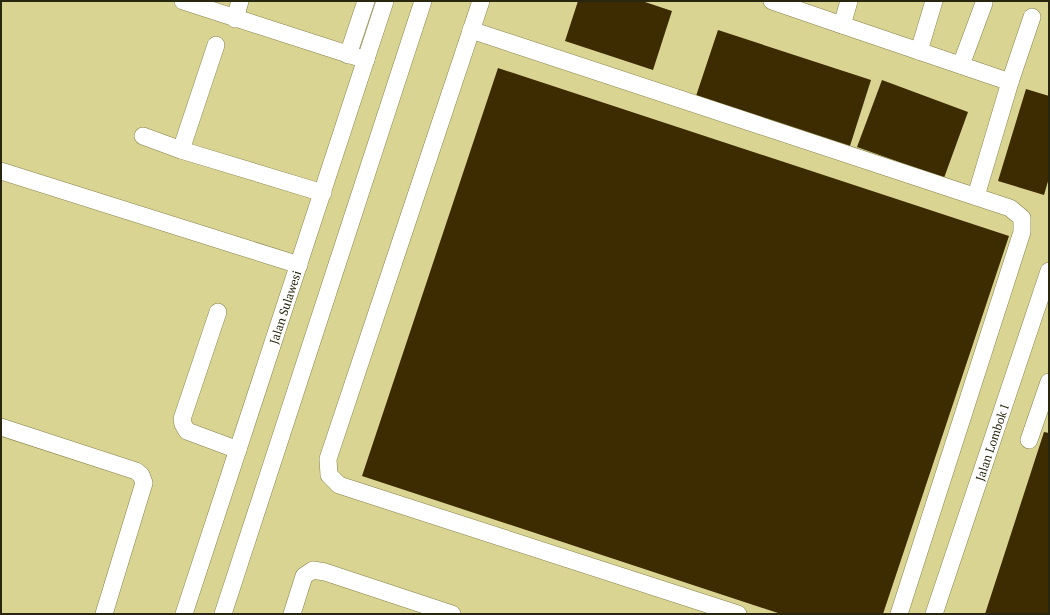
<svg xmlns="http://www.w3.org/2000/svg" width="1050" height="615" font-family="'PT Serif',serif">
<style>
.built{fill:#dad492}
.building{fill:#3d2b01}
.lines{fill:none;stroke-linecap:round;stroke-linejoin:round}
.minor-casing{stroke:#86814a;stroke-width:18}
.minor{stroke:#fff;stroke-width:17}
.labels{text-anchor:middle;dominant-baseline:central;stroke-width:4;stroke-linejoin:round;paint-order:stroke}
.street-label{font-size:12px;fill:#28260f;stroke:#fefcdf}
</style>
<rect width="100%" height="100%" fill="#e1dca2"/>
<path class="built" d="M1 1H1049V614H1Z"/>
<path class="building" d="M578 1H642L672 11 653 70 565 41Z
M718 30 871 80 849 149 695 99Z
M498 68 1009 236 883 614H781L362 476Z
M882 80 968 112 944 178 857 147Z
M1026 89 1049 96V178L1044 195 998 181Z
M1044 432 1049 433V614H985Z"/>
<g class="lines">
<defs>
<g id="minor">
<path d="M183 1 366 60"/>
<path d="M481 1 328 459 329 475 339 485 738 614"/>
<path d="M772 1 842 25 849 1"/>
<path d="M235 19 240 1"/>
<path d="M842 25 1010 82 976 196"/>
<path d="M471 30 1010 208 1022 218V232L899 614"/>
<path d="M919 51 934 1"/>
<path d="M348 55 366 1"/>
<path d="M961 65 984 3"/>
<path d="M1010 82 1032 17"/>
<path d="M143 136 181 150 323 193"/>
<path d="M181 150 216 45"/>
<path d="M1 171 299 265"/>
<path d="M218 312 182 419 183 424 187 431 238 450"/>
<path d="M1 427 136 471 141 475 144 483 104 614"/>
<path d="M1029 440 1049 382"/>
<path id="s1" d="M184 614 385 1"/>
<path d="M223 614 423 1"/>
<path d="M292 614 304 576 313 570 325 572 452 614"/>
<path id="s2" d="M934 614 1049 271"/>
</g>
</defs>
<use href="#minor" class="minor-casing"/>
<use href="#minor" class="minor"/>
</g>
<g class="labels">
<g class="street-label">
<text stroke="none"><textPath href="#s1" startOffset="323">Jalan Sulawesi</textPath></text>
<text stroke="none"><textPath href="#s2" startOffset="181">Jalan Lombok I</textPath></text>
</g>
</g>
<rect width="1050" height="615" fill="none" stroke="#28260f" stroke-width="4"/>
</svg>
